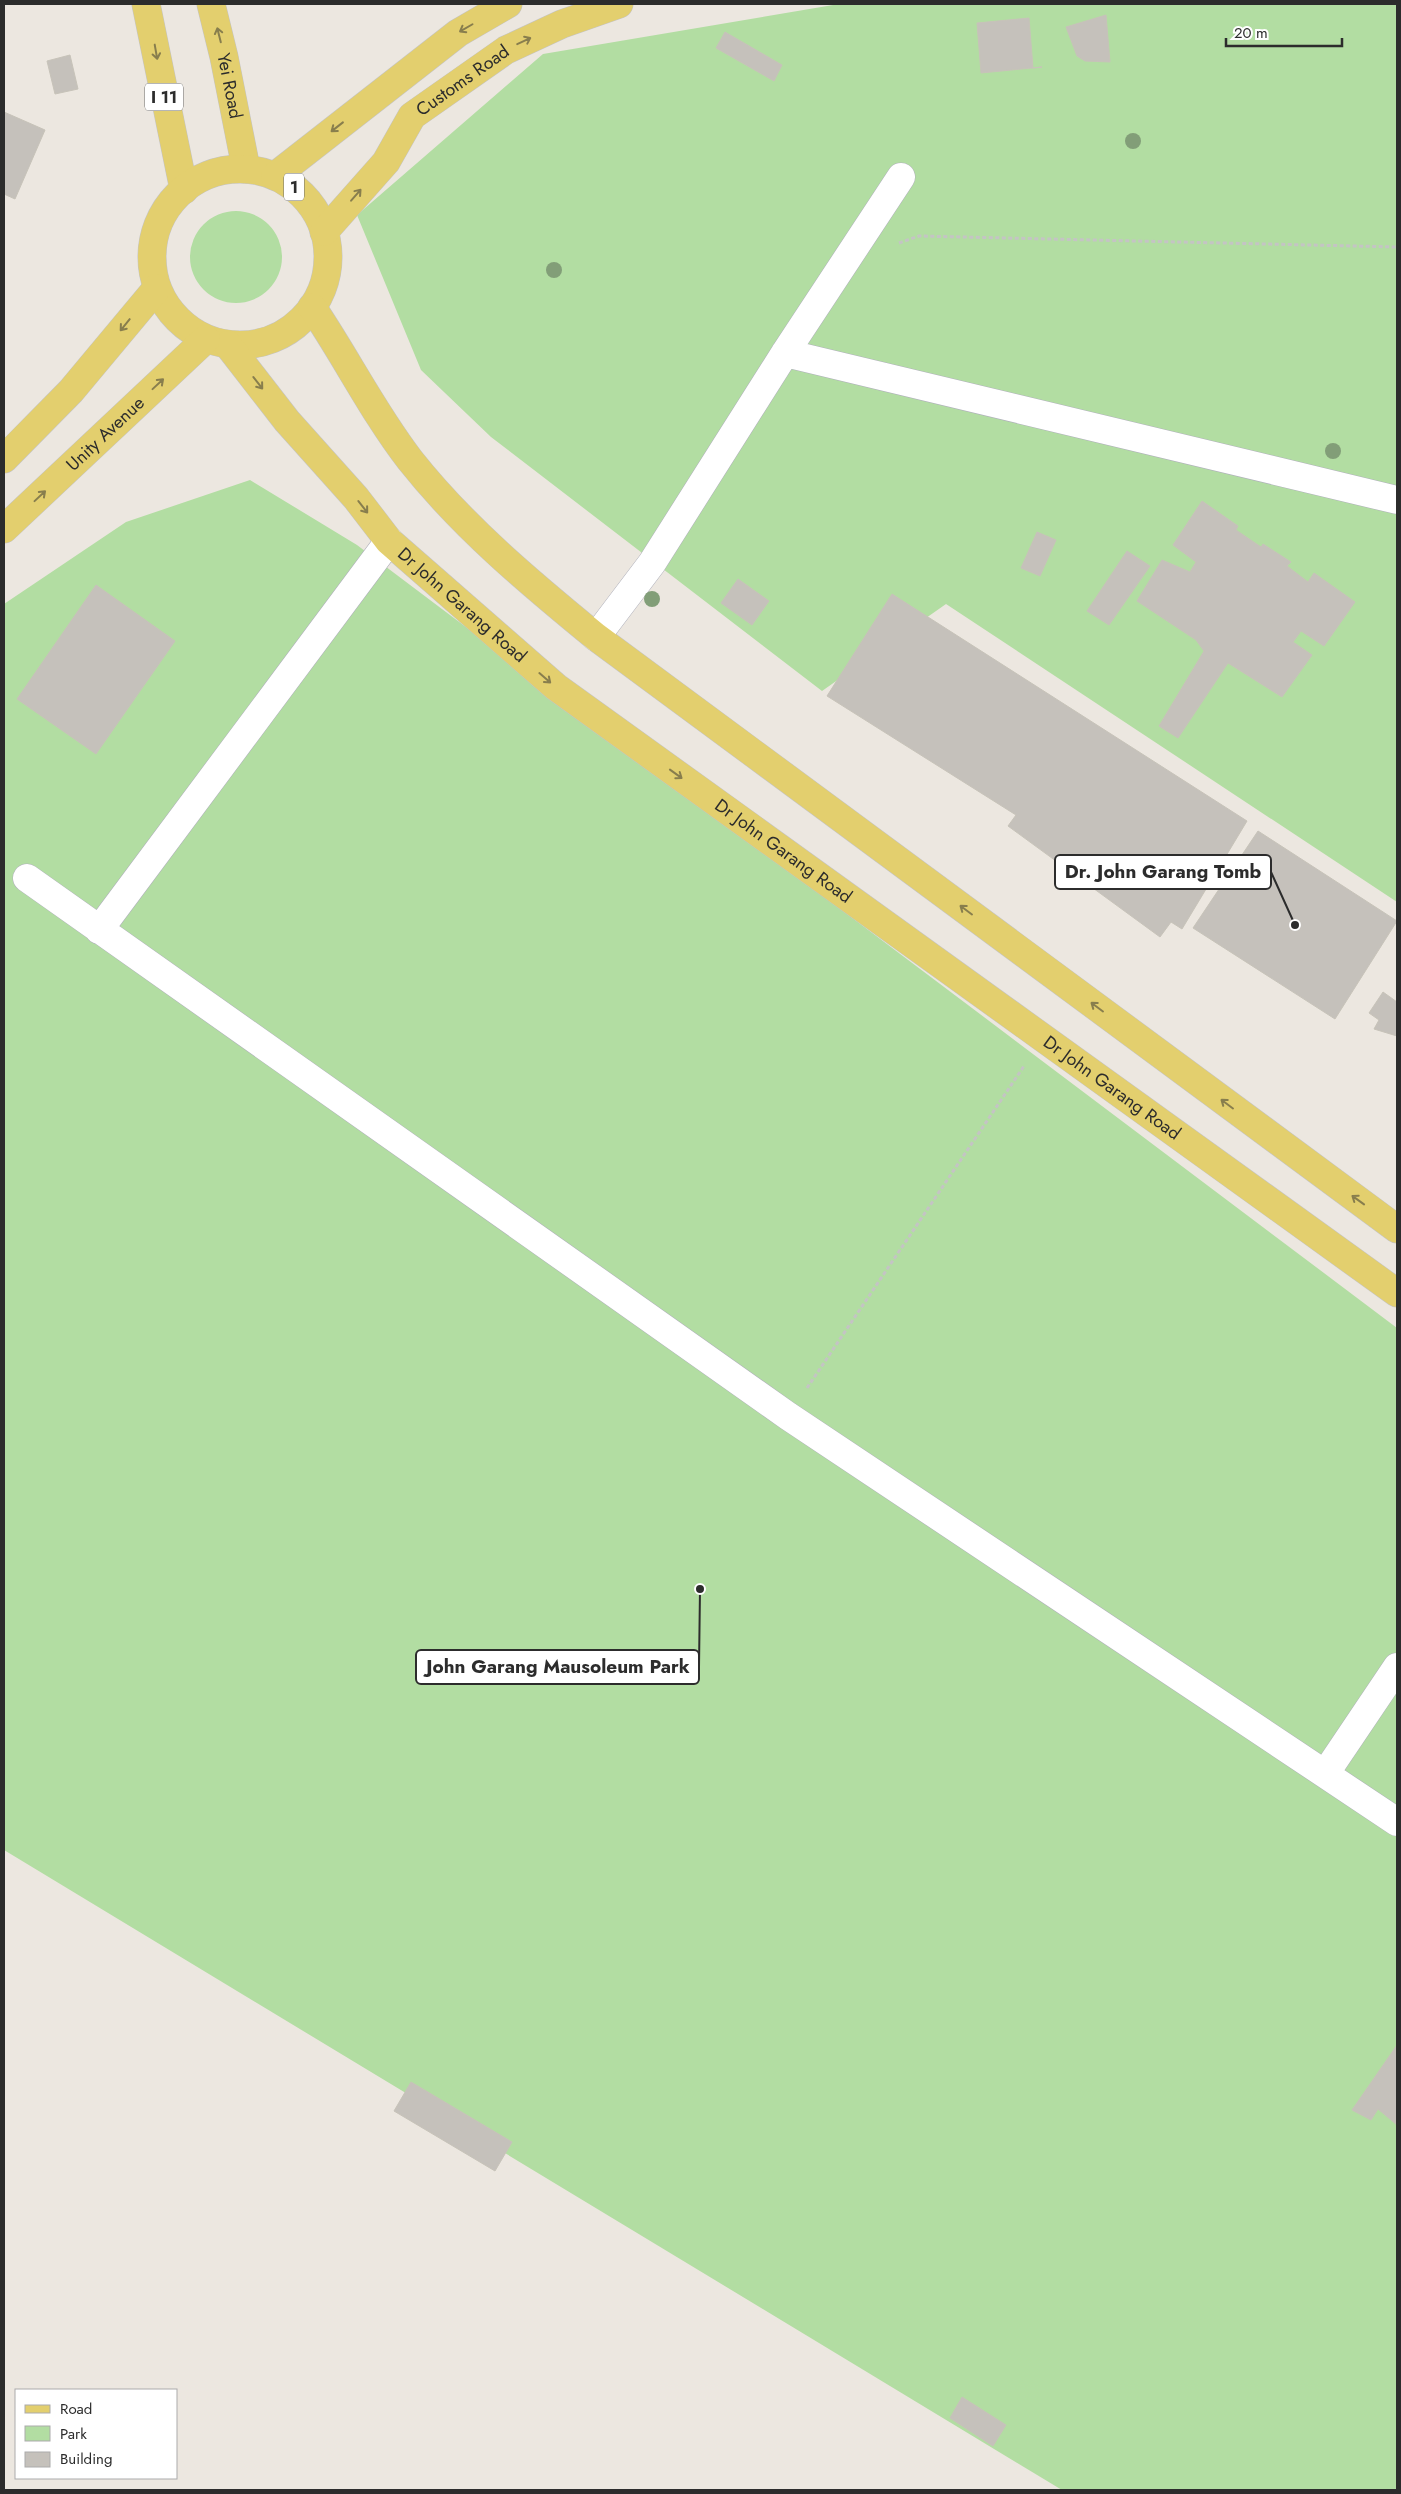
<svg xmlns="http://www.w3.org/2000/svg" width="1401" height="2494" font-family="Jost,sans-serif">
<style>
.green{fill:#b2dda2}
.building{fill:#c5c1bb;stroke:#c7c3b9}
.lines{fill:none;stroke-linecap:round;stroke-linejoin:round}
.minor-casing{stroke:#b0b1bb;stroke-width:29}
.major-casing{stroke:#c4c4c4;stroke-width:29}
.path{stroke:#c4c4c4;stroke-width:3;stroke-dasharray:4 2.5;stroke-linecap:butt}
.minor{stroke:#fff;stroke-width:28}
.major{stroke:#e3cf6e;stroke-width:28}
.tree{fill:#829e78}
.oneway{stroke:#887e4d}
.labels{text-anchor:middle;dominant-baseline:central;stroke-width:4;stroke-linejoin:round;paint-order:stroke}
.shield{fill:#fff;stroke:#6b6b6b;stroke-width:1}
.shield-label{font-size:16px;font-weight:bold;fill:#2c2c2c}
.street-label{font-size:18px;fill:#2c2c2c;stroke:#fff}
.leader{fill:none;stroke:#2c2c2c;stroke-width:2}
.callout-dot{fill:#2c2c2c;stroke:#fff;stroke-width:2}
.callout{fill:#fff;stroke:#2c2c2c;stroke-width:2}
.callout-label{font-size:19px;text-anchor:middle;font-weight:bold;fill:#2c2c2c}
</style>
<rect width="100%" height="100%" fill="#ece7e0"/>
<path class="green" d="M839 4H1397V902L946 604 822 691 491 437 421 370 357 215 543 54Z
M190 257a46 46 0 1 1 92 0a46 46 0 1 1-92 0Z
M250 480 357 545 1397 1328V2490H1062L4 1850V604L126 522Z"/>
<path class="building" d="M1106 15 1110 62 1085 61 1077 56 1066 27Z
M1029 18 1033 68 1042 67 981 73 977 23Z
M725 32 782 65 774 81 716 48Z
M70 55 78 89 55 94 47 61Z
M4 112 45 130 15 199 4 194Z
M1202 501 1238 526 1236 530 1261 547 1263 544 1291 562 1287 566 1308 582 1314 573 1355 602 1324 646 1301 631 1293 642 1312 655 1282 697 1228 663 1178 738 1159 726 1204 651 1196 640 1137 601 1162 560 1190 572 1196 562 1173 545Z
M1037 532 1056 540 1040 576 1021 568Z
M1127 551 1150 566 1109 625 1087 611Z
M738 579 769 601 752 625 721 603Z
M96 585 175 641 96 754 17 699Z
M892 594 1247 821 1182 929 1171 922 1160 937 1008 826 1016 815 827 696Z
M1258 831 1397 921 1335 1019 1193 928Z
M1383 992 1397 1002V1036L1374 1029 1379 1020 1369 1013Z
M1397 2045V2125L1378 2109 1371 2120 1352 2110Z
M411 2082 512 2142 495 2171 394 2111Z
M962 2397 1006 2425 993 2446 950 2418Z"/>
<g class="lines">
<defs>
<path id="minor" d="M785 353 1397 500
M596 637 652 563 785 353 901 177
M27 878 788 1416 1397 1822
M99 930 389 541
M1325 1774 1397 1667"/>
<g id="major">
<path d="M146 4 184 190"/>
<path id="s1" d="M211 4 224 57 246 168"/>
<circle cx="240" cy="257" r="88"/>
<path d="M275 176 458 33 508 4"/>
<path id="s2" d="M324 232 386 162 412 116 506 50 562 24 619 4"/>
<path d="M312 307C346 357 373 412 410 460 463 527 530 583 596 637L1397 1229"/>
<path id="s3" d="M228 345 287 421 356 498 389 541 556 687 1397 1293"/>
<path d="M4 459 71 391 157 288"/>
<path id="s4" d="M4 529 206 339"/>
</g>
</defs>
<use href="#minor" class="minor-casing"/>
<use href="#major" class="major-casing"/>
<path class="path" d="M899 243 919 236 1397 247
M807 1388 1024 1066"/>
<use href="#minor" class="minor"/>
<use href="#major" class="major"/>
</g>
<g class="tree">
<circle cx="1133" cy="141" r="8"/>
<circle cx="554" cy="270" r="8"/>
<circle cx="1333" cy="451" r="8"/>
<circle cx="652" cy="599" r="8"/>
</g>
<defs><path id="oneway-shaft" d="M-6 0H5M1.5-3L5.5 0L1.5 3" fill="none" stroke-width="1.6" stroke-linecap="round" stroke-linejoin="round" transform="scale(1.25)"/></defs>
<g class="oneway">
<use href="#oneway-shaft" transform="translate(466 28) rotate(150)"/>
<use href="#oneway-shaft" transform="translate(219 35) rotate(-104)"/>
<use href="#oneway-shaft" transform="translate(524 41) rotate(-25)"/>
<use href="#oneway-shaft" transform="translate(156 52) rotate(80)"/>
<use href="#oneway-shaft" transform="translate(337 127) rotate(142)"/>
<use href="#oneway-shaft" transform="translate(356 195) rotate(-49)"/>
<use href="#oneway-shaft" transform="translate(125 325) rotate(129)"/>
<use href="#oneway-shaft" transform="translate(258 383) rotate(52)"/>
<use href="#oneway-shaft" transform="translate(158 384) rotate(-43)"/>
<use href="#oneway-shaft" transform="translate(40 496) rotate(-43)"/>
<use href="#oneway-shaft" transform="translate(363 507) rotate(52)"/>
<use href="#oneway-shaft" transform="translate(545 678) rotate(41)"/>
<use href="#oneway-shaft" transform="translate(676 774) rotate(36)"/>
<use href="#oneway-shaft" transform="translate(966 910) rotate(-143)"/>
<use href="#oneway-shaft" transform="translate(1097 1007) rotate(-143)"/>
<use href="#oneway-shaft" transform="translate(1227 1104) rotate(-143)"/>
<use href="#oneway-shaft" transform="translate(1358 1200) rotate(-144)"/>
</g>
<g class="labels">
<g class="shield">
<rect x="145" y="83.5" width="38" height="27" rx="4"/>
<rect x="284" y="173.5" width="20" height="27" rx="4"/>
</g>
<g class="shield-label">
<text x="164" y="97">I 11</text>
<text x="294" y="187">1</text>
</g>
<g class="street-label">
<text stroke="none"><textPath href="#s2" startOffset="208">Customs Road</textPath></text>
<text stroke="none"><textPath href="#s1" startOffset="84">Yei Road</textPath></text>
<text stroke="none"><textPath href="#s4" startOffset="139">Unity Avenue</textPath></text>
<text stroke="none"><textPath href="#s3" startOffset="351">Dr John Garang Road</textPath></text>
<text stroke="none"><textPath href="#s3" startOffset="756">Dr John Garang Road</textPath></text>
<text stroke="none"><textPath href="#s3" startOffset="1161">Dr John Garang Road</textPath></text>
</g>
</g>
<path class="leader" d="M1295 925L1271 872M700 1589L699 1667"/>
<g class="callout-dot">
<circle cx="1295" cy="925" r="5"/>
<circle cx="700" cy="1589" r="5"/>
</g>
<g class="callout">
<rect x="1055" y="855" width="216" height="34" rx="5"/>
<rect x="416" y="1650" width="283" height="34" rx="5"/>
</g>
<g class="callout-label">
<text x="1163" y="878">Dr. John Garang Tomb</text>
<text x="558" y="1673">John Garang Mausoleum Park</text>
</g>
<rect width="1401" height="2494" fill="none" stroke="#2c2c2c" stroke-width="10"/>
<rect x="15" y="2389" width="162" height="90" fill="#ffffff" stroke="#ababab"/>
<rect x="25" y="2405" width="25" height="8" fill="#e3cf6e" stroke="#ababab"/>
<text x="60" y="2414" font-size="15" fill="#2c2c2c">Road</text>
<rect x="25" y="2426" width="25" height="15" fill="#b2dda2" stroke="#ababab"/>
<text x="60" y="2439" font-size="15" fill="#2c2c2c">Park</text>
<rect x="25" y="2452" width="25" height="15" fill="#c5c1bb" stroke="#ababab"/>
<text x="60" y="2464" font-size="15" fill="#2c2c2c">Building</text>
<path d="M1226 38v8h116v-8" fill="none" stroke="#2c2c2c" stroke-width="2.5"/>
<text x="1234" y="38" font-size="15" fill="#2c2c2c" stroke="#ffffff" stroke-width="4" paint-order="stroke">20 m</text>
</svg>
